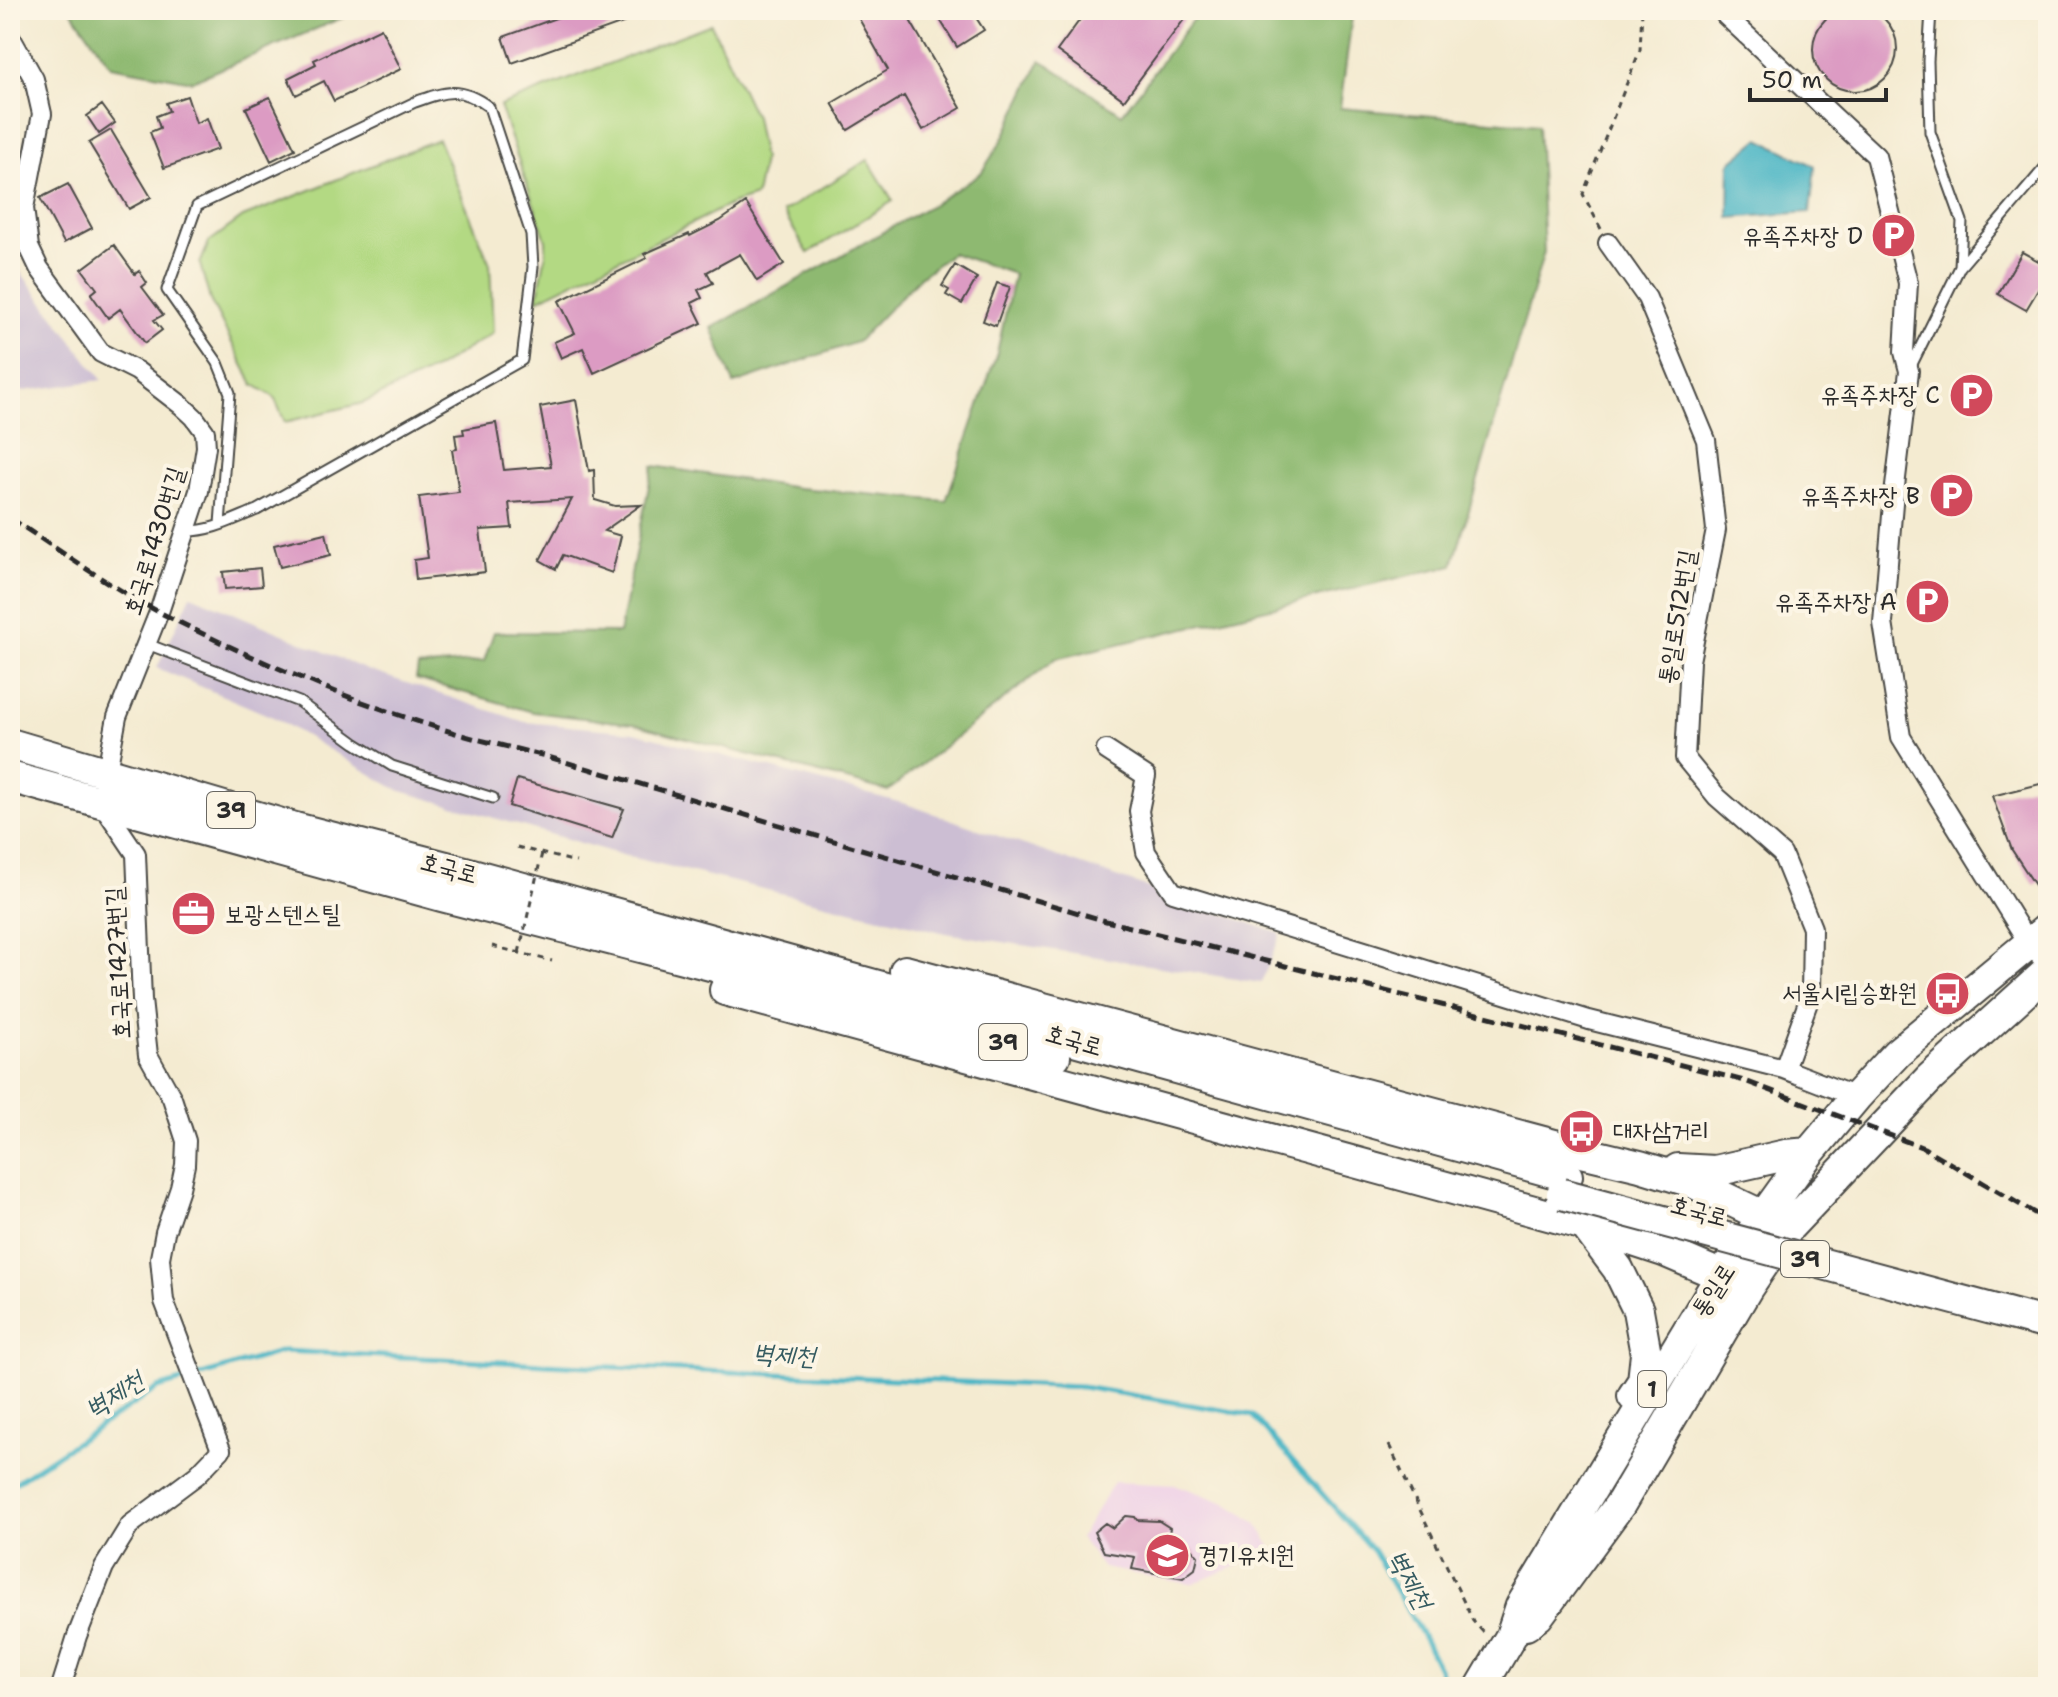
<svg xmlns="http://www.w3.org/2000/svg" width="2058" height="1697" font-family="'Shantell Sans','Poor Story',sans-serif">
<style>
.built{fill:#eed0e7}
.industrial{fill:#ccbed3}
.green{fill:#b3d983;stroke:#6f8257;stroke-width:2}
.forest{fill:#8eb971;stroke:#5c724e;stroke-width:2}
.water{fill:#48b5c5;stroke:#3a7078;stroke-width:2}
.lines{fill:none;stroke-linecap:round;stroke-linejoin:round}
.stream{stroke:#48b5c5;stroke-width:5}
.building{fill:#dc9bc3}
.service-casing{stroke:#494844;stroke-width:13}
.minor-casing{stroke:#494844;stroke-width:22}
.primary-casing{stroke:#494844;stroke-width:34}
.path{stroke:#494844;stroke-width:3;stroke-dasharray:6 6;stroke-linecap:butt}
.service{stroke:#fff;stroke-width:9}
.minor{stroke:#fff;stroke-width:18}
.primary{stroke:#fff;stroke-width:30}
.rail{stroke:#2b2b2b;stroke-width:5;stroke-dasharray:12 6;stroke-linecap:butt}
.primary-bridge-casing{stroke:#494844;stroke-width:34;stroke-linecap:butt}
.path-bridge{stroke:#494844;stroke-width:3;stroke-dasharray:6 6;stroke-linecap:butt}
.primary-bridge{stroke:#fff;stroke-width:30}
.labels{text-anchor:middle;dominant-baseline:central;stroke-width:8;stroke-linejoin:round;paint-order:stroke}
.shield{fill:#fcf5e5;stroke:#6a6863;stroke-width:2}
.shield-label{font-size:22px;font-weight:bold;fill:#2b2b2b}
.poi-label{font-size:24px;fill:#2b2b2b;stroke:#fcf5e5;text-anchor:end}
.street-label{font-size:24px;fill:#2b2b2b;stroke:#fcf5e5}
.water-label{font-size:26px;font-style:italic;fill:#355b61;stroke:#fcf5e5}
</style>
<rect width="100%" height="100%" fill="#fcf5e5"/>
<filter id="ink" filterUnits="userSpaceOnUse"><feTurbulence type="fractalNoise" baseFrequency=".0125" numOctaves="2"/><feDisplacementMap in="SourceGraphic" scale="16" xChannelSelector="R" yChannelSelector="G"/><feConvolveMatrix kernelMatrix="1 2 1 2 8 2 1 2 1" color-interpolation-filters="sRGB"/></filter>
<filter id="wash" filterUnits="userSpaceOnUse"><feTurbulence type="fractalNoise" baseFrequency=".006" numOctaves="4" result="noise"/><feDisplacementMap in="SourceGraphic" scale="32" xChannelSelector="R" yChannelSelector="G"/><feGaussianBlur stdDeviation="1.8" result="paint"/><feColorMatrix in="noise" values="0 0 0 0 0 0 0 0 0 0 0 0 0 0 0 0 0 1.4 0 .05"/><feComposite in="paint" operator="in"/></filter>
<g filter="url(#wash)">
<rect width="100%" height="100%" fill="#f4ebd1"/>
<path class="built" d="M1114 1482 1177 1485 1226 1503 1257 1523 1274 1552 1191 1584 1103 1568 1080 1538Z"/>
<path class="industrial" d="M14 203 13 262 102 380 10 393V206Z
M191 595 367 670 525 722 634 732 906 804 1281 934 1261 983 946 933 622 855 398 790 275 718 157 668Z"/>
<path class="green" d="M711 24 755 117 763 160 756 196 731 204 537 300 546 254V240L500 106Z
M438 139 490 264 493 333 435 369 363 403 285 422 274 397 253 384 210 300 200 264 209 242 243 217Z
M868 160 893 201 808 253 783 212Z"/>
<path class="forest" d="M71 10H361L192 81 111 66Z
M1200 10H1353L1340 108 1538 125 1544 252 1453 565 1055 659 888 791 633 724 533 712 416 679 418 667 484 661 494 632 619 633 653 466 798 488 946 501 997 353 1014 274 952 253 920 277 857 342 734 384 712 328 935 203 981 173 1003 139 1041 60 1122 114Z"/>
<path class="water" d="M1759 139 1815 166 1810 212 1729 218 1730 163Z"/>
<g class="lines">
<path class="stream" d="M10 1486 158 1388 283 1351 564 1365 1082 1387 1252 1415 1373 1551 1427 1644 1448 1687"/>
</g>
<g id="blocks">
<path class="building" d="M1813 49a42 42 0 1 1 84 0a42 42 0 1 1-84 0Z
M578 10H622L626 22 512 63 503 37Z
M854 10H904L961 108 923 130 904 96 848 130 832 103 888 70Z
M934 10H971L984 30 957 47Z
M1087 10H1191L1124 100 1057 51Z
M381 28 401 69 334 101 324 81 296 95 288 78 316 64 314 60Z
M187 96 196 123 207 118 218 149 164 168 150 132 160 128 156 116 169 111 166 103Z
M270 97 295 149 271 161 246 108Z
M102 105 115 123 99 134 87 116Z
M111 130 151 197 129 209 89 143Z
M68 184 92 228 64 243 40 198Z
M746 203 784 264 757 281 740 254 707 272 713 283 698 290 702 298 692 303 702 323 594 373 583 348 561 358 554 342 575 333 559 301 647 258 644 254 689 234 690 236 720 221Z
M114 245 135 274 139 271 147 283 142 287 163 315 154 320 162 330 145 343 120 309 108 318 91 294 97 289 82 269Z
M2022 252 2048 266V273L2026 310 1998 294Z
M955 265 977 278 962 304 946 295 949 290 942 286Z
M997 283 1010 287 996 326 983 321Z
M576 400 589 471 594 470 595 500 615 506 641 505 604 531 621 536 612 573 563 555 556 569 540 560 572 499 509 503 512 528 480 530 485 572 416 580 414 560 428 558 419 497 459 492 452 450 457 449 455 435 464 434 463 429 496 423 504 470 551 466 540 407Z
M326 533 331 555 280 567 274 545Z
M260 568 262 586 225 589 223 572Z
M517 779 624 809 612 838 509 806Z
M2048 782V876L2035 885 2012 850 1992 796Z
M1126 1516 1135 1517 1137 1520 1159 1521 1170 1528 1167 1541 1192 1549 1198 1556 1195 1569 1183 1578 1132 1569 1135 1557 1104 1552 1094 1532 1105 1523 1113 1528Z"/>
</g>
</g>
<g filter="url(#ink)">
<use href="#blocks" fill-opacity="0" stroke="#494844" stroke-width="2"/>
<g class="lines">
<defs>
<path id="service" d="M1931 10 1928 61 1930 132 1962 221 1960 267
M1910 368 1960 267 2048 164
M186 531C211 532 234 519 257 510L522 360 533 267 531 234 489 107C461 86 446 91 415 102L197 206 167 290 218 363 230 393 220 524
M147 644 299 702 355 743 392 766 493 798"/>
<path id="minor" d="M1723 10 1726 16 1876 156 1908 283 1904 352 1909 371 1893 503 1883 623 1901 737 2029 944 2048 965
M10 36 34 79 42 114 24 208 29 247 39 268 101 353 137 371 181 405 194 417 205 432 206 447 199 491 159 612 117 717 101 802 136 854 142 1000 148 1055 172 1098 186 1141 185 1165 180 1188 165 1232 160 1258 164 1301 221 1450 197 1475 130 1525 104 1567 77 1636 61 1687
M1608 243 1647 298 1706 440 1716 530 1690 661 1685 758 1717 797 1782 854 1812 928 1811 994 1784 1069
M1106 750 1146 776 1139 811 1146 852 1173 892 1589 1020 1784 1069 1856 1097"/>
<path id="primary" d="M10 744 295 828 454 869 1567 1176
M10 777 442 896 897 1013 1055 1056
M905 971 1573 1150 1640 1166 1692 1182 1788 1228
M725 990 1585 1225 1664 1251 1748 1287
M1678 1169 1715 1171 1786 1155 1809 1153
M1585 1225 1618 1269 1638 1310 1646 1354 1643 1381 1633 1396
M1526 1625 1538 1616 1621 1503 1748 1287 1788 1228 1930 1078 2048 971
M1481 1687 1511 1636 1521 1606 1722 1274 1809 1153 1856 1097 1897 1053 2048 928"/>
</defs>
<use href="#service" class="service-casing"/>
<use href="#minor" class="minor-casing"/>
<use href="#primary" class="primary-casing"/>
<path class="path" d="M1601 229 1583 194 1640 50 1642 10
M517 847 576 862
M492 946 552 961
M1389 1445 1473 1621 1485 1634"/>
<use href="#service" class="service"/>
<use href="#minor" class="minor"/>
<use href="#primary" class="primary"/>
<path class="rail" d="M10 518C59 550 107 585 159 612 253 660 361 706 462 735 490 743 518 749 545 756L1106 921 1745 1081 1924 1148 2048 1221"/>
<defs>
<path id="primary-bridge" d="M1562 1194 2048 1324"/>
</defs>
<use href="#primary-bridge" class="primary-bridge-casing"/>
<path class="path-bridge" d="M519 953 542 853"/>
<use href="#primary-bridge" class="primary-bridge"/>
</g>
</g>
<defs>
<symbol id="parking-disc" viewBox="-11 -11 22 22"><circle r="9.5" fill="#d1495b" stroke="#fcf5e5"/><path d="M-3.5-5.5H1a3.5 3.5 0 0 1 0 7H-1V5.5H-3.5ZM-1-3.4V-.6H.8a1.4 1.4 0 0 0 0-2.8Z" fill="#fff"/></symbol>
<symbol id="office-disc" viewBox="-11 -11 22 22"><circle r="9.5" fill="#d1495b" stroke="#fcf5e5"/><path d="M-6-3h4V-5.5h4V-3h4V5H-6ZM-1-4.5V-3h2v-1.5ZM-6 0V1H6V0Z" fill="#fff"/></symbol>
<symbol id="bus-disc" viewBox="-11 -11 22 22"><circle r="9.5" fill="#d1495b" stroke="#fcf5e5"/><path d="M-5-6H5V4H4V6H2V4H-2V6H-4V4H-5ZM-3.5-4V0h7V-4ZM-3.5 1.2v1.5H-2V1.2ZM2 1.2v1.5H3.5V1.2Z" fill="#fff"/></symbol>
<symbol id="school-disc" viewBox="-11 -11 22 22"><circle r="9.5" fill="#d1495b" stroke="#fcf5e5"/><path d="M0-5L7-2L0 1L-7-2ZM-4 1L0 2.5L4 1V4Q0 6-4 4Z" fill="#fff"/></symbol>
</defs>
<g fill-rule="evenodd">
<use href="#parking-disc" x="1868" y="210" width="51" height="51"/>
<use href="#parking-disc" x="1946" y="370" width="51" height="51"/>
<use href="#parking-disc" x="1926" y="470" width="51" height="51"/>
<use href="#parking-disc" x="1902" y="576" width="51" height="51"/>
<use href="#office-disc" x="168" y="888" width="51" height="51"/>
<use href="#bus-disc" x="1922" y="968" width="51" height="51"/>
<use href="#bus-disc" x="1556" y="1106" width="51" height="51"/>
<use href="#school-disc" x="1142" y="1530" width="51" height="51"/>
</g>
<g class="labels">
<g class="shield">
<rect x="207" y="792" width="48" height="36" rx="6"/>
<rect x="979" y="1024" width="48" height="36" rx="6"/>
<rect x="1781" y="1241" width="48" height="36" rx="6"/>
<rect x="1638" y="1371" width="28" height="36" rx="6"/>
</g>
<g class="shield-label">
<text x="231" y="810">39</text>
<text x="1003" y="1042">39</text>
<text x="1805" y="1259">39</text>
<text x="1652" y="1389">1</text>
</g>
<g class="poi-label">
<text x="1863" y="236">유족주차장 D</text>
<text x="1940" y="395">유족주차장 C</text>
<text x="1920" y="496">유족주차장 B</text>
<text x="1897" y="602">유족주차장 A</text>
<text x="225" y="914" text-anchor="start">보광스텐스틸</text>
<text x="1917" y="993">서울시립승화원</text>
<text x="1613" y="1131" text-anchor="start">대자삼거리</text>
<text x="1198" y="1555" text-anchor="start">경기유치원</text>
</g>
<g class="street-label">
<text transform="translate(154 541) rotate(-73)">호국로1430번길</text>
<text transform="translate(1677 617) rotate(-81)">통일로512번길</text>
<text transform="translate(449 868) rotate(15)">호국로</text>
<text transform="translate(118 963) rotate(-93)">호국로1427번길</text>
<text transform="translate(1074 1040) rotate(16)">호국로</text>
<text transform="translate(1699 1211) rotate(15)">호국로</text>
<text transform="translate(1713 1290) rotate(-57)">통일로</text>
</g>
<g class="water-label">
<text transform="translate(784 1354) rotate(3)">벽제천</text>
<text transform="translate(114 1394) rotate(-33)">벽제천</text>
<text transform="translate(1411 1579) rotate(61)">벽제천</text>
</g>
</g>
<rect width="2058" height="1697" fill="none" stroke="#fcf5e5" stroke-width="40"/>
<path d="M1750 88v12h136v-12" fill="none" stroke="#2b2b2b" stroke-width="4"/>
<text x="1762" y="88" font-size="24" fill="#2b2b2b" stroke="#fcf5e5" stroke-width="6" paint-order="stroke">50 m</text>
</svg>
